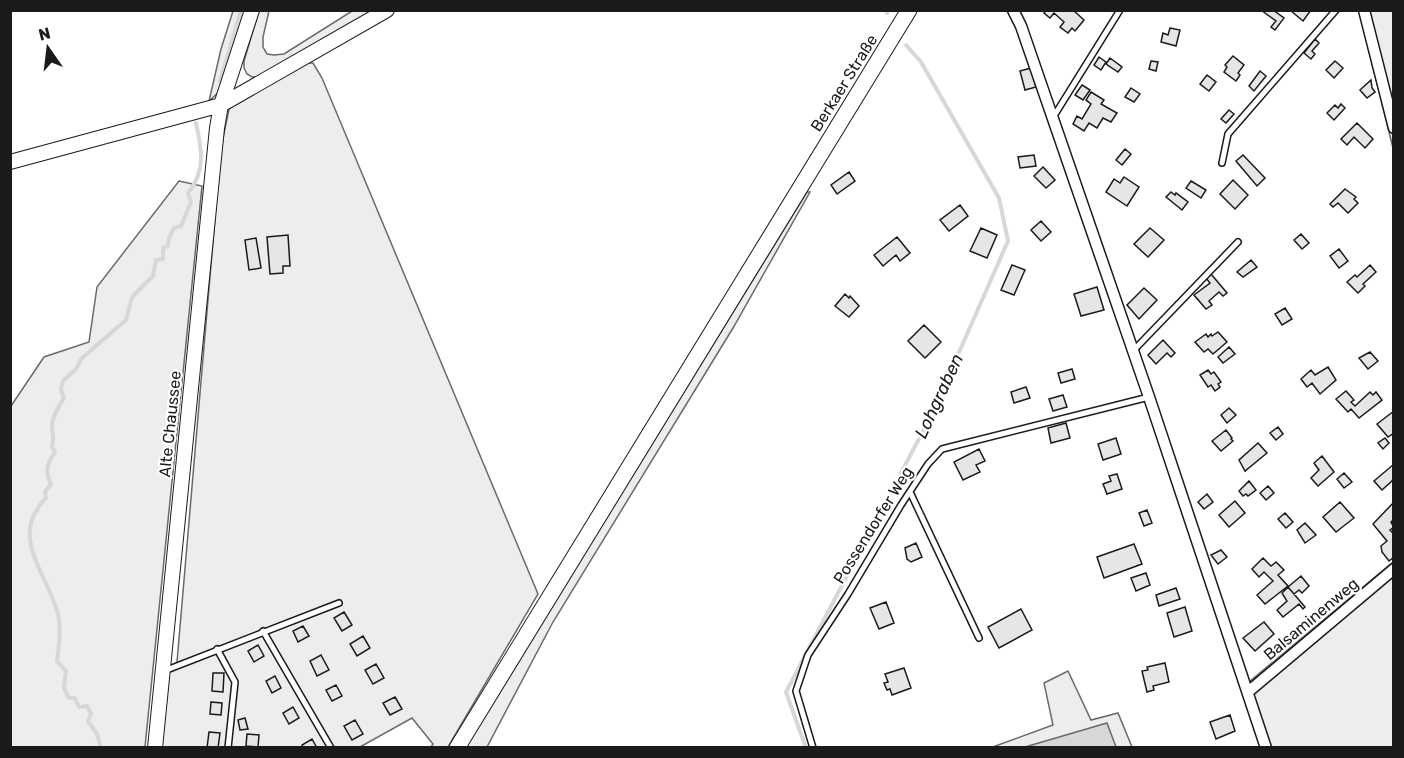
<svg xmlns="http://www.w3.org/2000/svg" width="1404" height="758" font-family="Rubik,sans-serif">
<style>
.built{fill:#ededed;stroke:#6a6a6a;stroke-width:1.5}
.water{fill:#d7d7d7;stroke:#6a6a6a;stroke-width:1.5}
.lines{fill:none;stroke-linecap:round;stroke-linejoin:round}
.stream{stroke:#d7d7d7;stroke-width:4}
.building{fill:#e6e6e6;stroke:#1a1a1a;stroke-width:1.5}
.service-casing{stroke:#1a1a1a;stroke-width:8}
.minor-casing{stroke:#1a1a1a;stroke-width:13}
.tertiary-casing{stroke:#1a1a1a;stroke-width:16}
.secondary-casing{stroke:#1a1a1a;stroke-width:17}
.service{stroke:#fff;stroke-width:5}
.minor{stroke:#fff;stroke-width:10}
.tertiary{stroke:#fff;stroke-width:14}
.secondary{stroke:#fff;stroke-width:15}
.labels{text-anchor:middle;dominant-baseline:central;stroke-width:4.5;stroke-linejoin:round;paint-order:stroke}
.street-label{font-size:16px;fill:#1a1a1a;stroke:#fff}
.water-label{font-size:18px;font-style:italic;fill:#1a1a1a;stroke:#fff}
</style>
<rect width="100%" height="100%" fill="#fff"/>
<path class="built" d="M233 11H246L220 91 209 101 221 49Z
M259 11H269L263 37V47L267 54 274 55 284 54 352 11H373L258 77H252L247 74 244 68V61Z
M1359 11H1393V148Z
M306 63H313L322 78 538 594 448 747H431L433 744 412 718 360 747 160 748 167 672 176 668 177 662 221 148 229 109 232 106Z
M179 181 202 186 145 747H11V406L44 357 89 342 97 287Z
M807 192H810L733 328 553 622 487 747 465 748Z
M1393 562V747H1271L1249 682Z
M1068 671 1091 720 1118 713 1132 747 990 748 1053 725 1044 683Z"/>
<path class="water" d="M1107 723 1116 747H1025Z"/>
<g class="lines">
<path class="stream" d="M886 10 887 13
M220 81 241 10
M101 748 97 734 88 721 91 714 87 706 79 707 75 698H69L64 688 66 671 57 661C59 647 61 633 59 619 54 586 16 547 35 513 39 507 41 502 46 498L45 492 51 484C45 473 47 462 55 453L52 446C55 438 52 434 52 426 52 416 59 406 64 398L61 389 63 381 76 369 82 358 126 320 132 297 153 276 156 260 163 259V248L168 246 169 238 174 228 181 226 191 202 188 193C206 171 202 150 196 123
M806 748 786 692 931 416 1008 241 999 198 921 62 906 45"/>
</g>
<path class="building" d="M1046 10H1073L1084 20 1075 31 1072 28 1068 33 1060 27 1064 22 1054 13 1050 18 1044 13Z
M1261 10H1273L1284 18 1275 30 1271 27 1276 21Z
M1290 10H1311L1303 21Z
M1170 28 1180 30 1176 46 1161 42 1163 33 1168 35Z
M1315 39 1319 43 1312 51 1315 54 1311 59 1304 53Z
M1233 56 1244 65 1238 73 1240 75 1236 81 1224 72 1227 67 1225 65Z
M1099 57 1106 62 1101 70 1094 65Z
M1110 58 1122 67 1118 72 1106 64Z
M1151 61 1158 62 1156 71 1149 69Z
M1335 61 1343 68 1334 78 1326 70Z
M1031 68 1036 87 1025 90 1020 71Z
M1260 71 1266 76 1254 91 1249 86Z
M1207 75 1216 82 1209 91 1200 84Z
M1371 80 1372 88 1375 92 1367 98 1360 90Z
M1082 85 1090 90 1083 100 1075 95Z
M1131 88 1140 94 1134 102 1125 97Z
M1091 92 1104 100 1101 104 1117 113 1111 122 1103 118 1097 128 1089 123 1084 131 1073 124 1077 116 1082 119 1091 104 1086 100Z
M1341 104 1345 108 1334 120 1327 113 1335 105 1338 108Z
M1229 110 1234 114 1226 123 1221 119Z
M1357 123 1373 139 1365 148 1354 137 1347 145 1341 139Z
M1125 149 1131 154 1122 165 1116 160Z
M1034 155 1036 166 1020 168 1018 157Z
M1243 155 1265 178 1257 186 1236 161Z
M1043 167 1055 180 1046 188 1034 176Z
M849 172 855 181 837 194 831 185Z
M1124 177 1139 187 1127 206 1106 192 1114 179 1120 183Z
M1233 180 1248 195 1235 209 1220 194Z
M1191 181 1206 190 1201 198 1186 188Z
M1345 189 1356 197 1354 199 1358 203 1348 213 1338 203 1333 207 1330 204Z
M1171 192 1175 195 1176 193 1188 202 1182 210 1166 197Z
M960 205 968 216 949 231 940 220Z
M1041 221 1051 232 1041 241 1031 230Z
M981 228 997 235 987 258 970 251Z
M1150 228 1164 240 1148 257 1134 244Z
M1301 234 1309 243 1302 249 1294 240Z
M288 235 290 266H283V273L270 274 267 237Z
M897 237 910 253 900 261 896 255 883 266 874 255Z
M256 238 261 268 249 270 245 240Z
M1339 249 1348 261 1339 268 1330 256Z
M1251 260 1257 267 1243 277 1237 272Z
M1012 265 1025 270 1014 295 1001 290Z
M1370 265 1376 272 1363 284 1365 286 1358 293 1347 282 1355 275 1357 277Z
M1211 274 1227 293 1223 296 1219 292 1209 301 1212 305 1206 309 1194 295 1210 283 1206 278Z
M1097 287 1104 310 1081 316 1074 294Z
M1144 288 1157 300 1139 319 1127 305Z
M845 294 849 298 850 296 859 306 849 317 835 306Z
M1285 308 1292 319 1282 325 1275 314Z
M924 325 941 342 925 358 908 341Z
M1218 332 1227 342 1213 354 1208 349 1204 352 1195 342 1206 334 1208 337 1211 334 1212 336Z
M1163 340 1175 353 1171 357 1167 353 1156 364 1148 355Z
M1229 347 1235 354 1223 363 1218 357Z
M1370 352 1378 361 1368 369 1359 358Z
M1328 367 1336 380 1320 394 1312 383 1307 387 1301 379 1311 370 1315 375Z
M1072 369 1075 379 1061 383 1058 373Z
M1208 370 1211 374 1214 372 1221 382 1218 384 1220 387 1215 391 1211 385 1208 387 1200 375Z
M1026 387 1030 398 1014 403 1011 392Z
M1346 391 1354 400 1351 402 1355 406 1370 392 1373 395 1376 392 1382 400 1359 418 1351 409 1348 412 1336 399Z
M1063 395 1067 407 1053 411 1049 399Z
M1229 408 1236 415 1227 423 1221 415Z
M1394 411V433L1388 437 1377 424Z
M1066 423 1070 438 1051 443 1048 428Z
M1278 427 1283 434 1276 440 1270 433Z
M1226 430 1232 438 1231 439 1233 441 1221 451 1212 441Z
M1116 438 1121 454 1103 460 1098 444Z
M1385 438 1389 443 1383 449 1378 443Z
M1258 443 1267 453 1245 471 1239 460Z
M979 449 985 461 976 465 980 472 963 480 954 462Z
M1322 456 1334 472 1318 486 1311 478 1319 470 1314 463Z
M1394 464V482L1392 481 1382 490 1374 481Z
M1344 473 1352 482 1344 488 1337 479Z
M1117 474 1122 489 1107 494 1103 484 1111 481 1109 476Z
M1249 481 1256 490 1248 496 1246 494 1243 496 1239 491Z
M1268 486 1274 493 1266 500 1260 493Z
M1207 494 1213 502 1204 509 1198 502Z
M1235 501 1245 513 1229 527 1219 515Z
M1340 502 1354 518 1336 532 1323 517Z
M1394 502V519L1391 522 1394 527 1390 530 1394 534V557L1389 561 1382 552 1381 546 1387 541 1373 524Z
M1147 510 1152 523 1144 526 1139 513Z
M1285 513 1293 522 1286 528 1278 519Z
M1305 523 1316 535 1305 543 1297 530Z
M916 543 922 557 911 562 907 559 905 548Z
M1134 544 1142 564 1104 578 1097 557Z
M1221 550 1227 557 1218 564 1211 555Z
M1263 558 1271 566 1276 562 1284 570 1278 575 1288 586 1265 604 1257 595 1273 581 1264 572 1259 577 1252 569Z
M1146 573 1150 585 1136 591 1131 578Z
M1301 576 1309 586 1302 593 1299 590 1294 594 1288 587Z
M1288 587 1305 607 1303 609 1299 604 1283 617 1277 610 1287 601 1282 593Z
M1176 588 1180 599 1159 606 1156 595Z
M886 602 894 623 879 629 870 608Z
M1185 607 1192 631 1174 637 1167 613Z
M1021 609 1032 630 999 648 988 627Z
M344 612 352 625 342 631 334 618Z
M1264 622 1274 634 1255 651 1243 638Z
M303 626 309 636 298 642 293 631Z
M363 636 370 648 357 656 350 644Z
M258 645 264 656 254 662 248 651Z
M321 655 329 670 317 676 310 661Z
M1165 663 1169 682 1153 686 1154 690 1147 692 1142 671 1148 670 1147 667Z
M376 664 384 678 373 684 365 670Z
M904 668 911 688 892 695 890 689 887 690 884 683 888 682 885 674Z
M213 673H224L223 692 212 691Z
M275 676 281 688 272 693 266 681Z
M336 685 342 696 332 701 326 690Z
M395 697 402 709 390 715 383 703Z
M211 702 222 703 221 715 210 714Z
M293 707 299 718 289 724 283 713Z
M1230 715 1235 731 1216 739 1210 722Z
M245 718 248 729 240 730 238 720Z
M355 720 363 734 352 740 344 726Z
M209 732 220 733 218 748H207Z
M247 734 259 735 258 747 246 746Z
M312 739 317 748H303L302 745Z"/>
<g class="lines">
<defs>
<path id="service" d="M1054 116 1120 10
M1222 163 1228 134 1336 10
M1133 351 1238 242
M910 492 979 638
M263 631 331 748
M217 649 235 682 228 748
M164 671 339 603
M813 748 796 691 808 655 848 594 901 505 928 464 942 449 1149 397"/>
<path id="minor" d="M1013 10 1021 26 1149 397 1266 748
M1364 10 1394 128
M1248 692 1394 569"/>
<path id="tertiary" d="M10 162 221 105 387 10
M155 748 217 128 221 105 252 10"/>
<path id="secondary" d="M457 748 909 10"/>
</defs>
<use href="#service" class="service-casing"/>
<use href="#minor" class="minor-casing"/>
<use href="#tertiary" class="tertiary-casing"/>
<use href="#secondary" class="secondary-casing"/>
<use href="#service" class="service"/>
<use href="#minor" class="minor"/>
<use href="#tertiary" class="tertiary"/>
<use href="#secondary" class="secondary"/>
</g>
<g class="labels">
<g class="street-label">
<text transform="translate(844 83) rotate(-58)">Berkaer Straße</text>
<text transform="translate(170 424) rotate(-84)">Alte Chaussee</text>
<text transform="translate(873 525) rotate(-58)">Possendorfer Weg</text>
<text transform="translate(1311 619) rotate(-40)">Balsaminenweg</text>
</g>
<g class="water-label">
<text transform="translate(939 396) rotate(-65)">Lohgraben</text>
</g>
</g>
<rect width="1404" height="758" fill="none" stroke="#1a1a1a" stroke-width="24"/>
<g transform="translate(48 48) rotate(346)" stroke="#ffffff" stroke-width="4.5" paint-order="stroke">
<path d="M0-4.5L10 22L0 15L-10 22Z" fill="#1a1a1a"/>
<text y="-9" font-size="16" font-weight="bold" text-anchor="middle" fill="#1a1a1a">N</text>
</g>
</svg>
